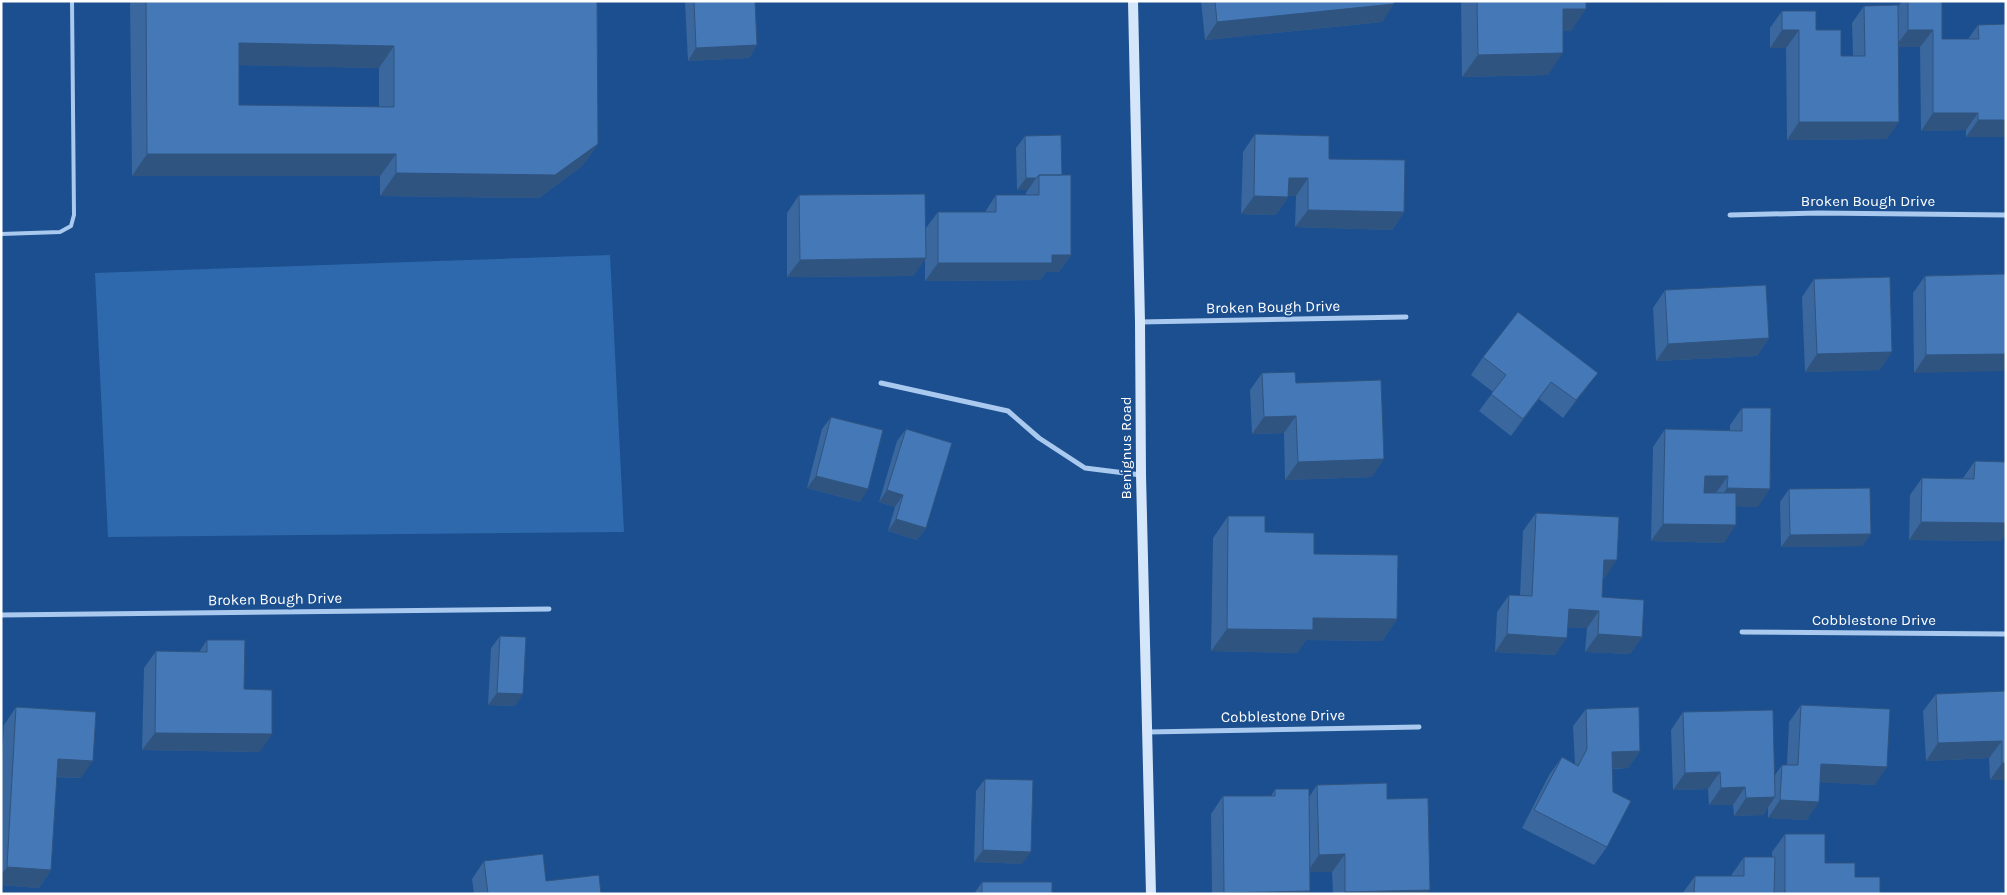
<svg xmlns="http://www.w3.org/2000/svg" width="2007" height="895" font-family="Karla,sans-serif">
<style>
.pitch{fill:#2e69ad}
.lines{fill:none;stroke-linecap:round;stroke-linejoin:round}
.lane{stroke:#a9c9ee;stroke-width:4}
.street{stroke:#a9c9ee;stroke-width:5}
.secondary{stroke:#d6e6fa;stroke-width:10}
.wall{fill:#3a679d;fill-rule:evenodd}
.shaded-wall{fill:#305480}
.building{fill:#4478b7;stroke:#305480;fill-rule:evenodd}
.labels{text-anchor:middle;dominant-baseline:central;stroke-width:4;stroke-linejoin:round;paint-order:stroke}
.street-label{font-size:15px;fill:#fff;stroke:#1b4f8f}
</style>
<rect width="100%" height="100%" fill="#1b4f8f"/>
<path class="pitch" d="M610 255 624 532 108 537 95 273Z"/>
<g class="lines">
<path class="lane" d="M1 234 60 232 71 226 74 215 72 1"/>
<path class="street" d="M1730 215 1818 213 2006 215
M1140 322 1406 317
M881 383 1008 411 1039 438 1085 468 1141 475
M1 615 549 609
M1742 632 2006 634
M1147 732 1419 727"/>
<path class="secondary" d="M1133 1 1140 322 1141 475 1151 894"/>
</g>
<path class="wall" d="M130 1H597L598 144 582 166 539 198 380 196V176H132ZM239 65 379 68V107L239 105Z
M686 1H755L757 45 749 58 688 61 685 3Z
M1201 1H1394L1382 22 1205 40Z
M1461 1H1586L1571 31H1563L1548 75 1462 77Z
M1902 1H1942V39H1968L1978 25 2006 137H1966V130L1921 131 1920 47H1898L1887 139 1787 140 1786 48H1770V28L1782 11 1816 30 1841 56H1853L1852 23 1864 6 1898 7Z
M1255 134 1329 159 1404 212 1392 230 1295 227 1296 196 1288 195V197L1276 215 1241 214 1243 152Z
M1025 136 1062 175 1071 255 1059 272H1046L1040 280 925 281V259L913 276 787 277V213L799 195 925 229 938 212H985L996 195H1026V192L1028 190H1017L1016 148Z
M2006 274 1914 373 1913 293 1925 276Z
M1814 279 1880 370 1805 372 1802 297Z
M1665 290 1769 338 1757 356 1656 361 1653 308Z
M1483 357 1585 390 1563 418 1539 399 1511 436 1479 411 1493 392 1471 375Z
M1262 373 1296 383 1372 477 1285 480 1284 433 1252 434 1250 390Z
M1742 408 1758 507 1736 506 1724 543 1651 541 1653 447 1665 429 1730 430V425Z
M831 417 860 502 807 488 822 429Z
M906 429 926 528 917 540 888 531 895 507 879 502 897 441Z
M1975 461 2006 462V534L2001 541 1909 540 1910 495 1922 478H1963Z
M1789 489 1871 534 1862 546 1781 547 1780 502Z
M1536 513 1605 578 1603 577 1602 597 1642 637 1630 654 1585 652 1587 628 1567 627 1555 655 1495 652 1497 612 1509 595H1520L1523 531Z
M1228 516 1314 554 1397 619 1382 641 1306 640 1297 653 1211 651 1213 538Z
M500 636 515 706 488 705 491 648Z
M207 640 244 689 260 752 142 750 144 668 156 651 199 652Z
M2006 691V780H1990L1989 758 1926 761 1923 711 1936 694Z
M1801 705 1875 785 1820 782 1807 820 1768 818V807L1763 815 1734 816 1733 805H1709L1708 789 1673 790 1671 730 1683 712 1775 775 1782 765H1787L1789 722Z
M16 707 81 778 57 777 51 870 39 888 1 885V771L4 725Z
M1586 709 1640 751 1628 768 1613 769 1607 847 1594 865 1522 828 1549 775 1562 757 1575 764 1573 726Z
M985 779 1022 864 974 862 976 791Z
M1317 785 1387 799 1427 894H1333L1332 872H1310L1309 894H1212L1211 814 1223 796H1271L1275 789 1309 797Z
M1785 834 1825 863 1855 877 1880 894H1682L1695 876H1732V874L1744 857H1772V852Z
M484 861 546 881 601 894H474L472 879Z
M982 882 1052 894H974Z"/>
<path class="shaded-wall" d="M1640 1H1668L1667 2 1639 3Z
M1831 1H1865L1864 2Z
M1394 4 1382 22 1205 40 1217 22Z
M1563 9H1586L1571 31H1547Z
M1782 30H1799L1786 48H1770Z
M1908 30H1933L1920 47H1895Z
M239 43 394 46 379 68 224 65Z
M757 45 749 58 688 61 696 48Z
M1563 53 1548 75 1462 77 1478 55Z
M1933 113H1978L1966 130 1921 131Z
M1978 120H2006V137H1966Z
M1799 122H1899L1887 139 1787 140Z
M598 144 582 166 539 198 380 196 396 173Z
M147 154H396L380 176H132Z
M1026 178H1036L1028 190H1017Z
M1289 178H1308L1296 196 1277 195Z
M1254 196 1288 197 1276 215 1241 214Z
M1308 210 1404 212 1392 230 1295 227Z
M1052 255H1071L1059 272H1046L1040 280 925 281 938 263Z
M926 258 913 276 787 277 800 260Z
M1769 338 1757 356 1656 361 1668 344Z
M1892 352 1880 370 1805 372 1817 354Z
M2006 354V371L1914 373 1926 355Z
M1598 373 1585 390 1563 418 1576 400Z
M1551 382 1539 399 1511 436 1523 419Z
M1296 416 1284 433 1252 434 1264 417Z
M1384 459 1372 477 1285 480 1298 462Z
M816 476 868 489 860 502 807 488Z
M1705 476H1728L1716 493H1692Z
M1727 488 1770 489 1758 507 1715 506Z
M887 490 903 495 895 507 879 502Z
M896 519 926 528 917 540 888 531Z
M1921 522 2006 523V534L2001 541 1909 540Z
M1663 524 1736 525 1724 543 1651 541Z
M1871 534 1862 546 1781 547 1790 535Z
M1604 560H1617L1605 578 1592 577Z
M1569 609 1599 611 1587 628 1556 627Z
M1313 618 1397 619 1382 641 1306 640 1297 653 1211 651 1227 629Z
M1507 634 1567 638 1555 655 1495 652Z
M1598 634 1642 637 1630 654 1585 652Z
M497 693 523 694 515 706 488 705Z
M155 733 272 734 260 752 142 750Z
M2002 741 1989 758 1926 761 1938 743Z
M1640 751 1628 768 1600 769 1612 752Z
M58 759 93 761 81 778 46 776Z
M2002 763H2006V780H1990Z
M1821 764 1887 767 1875 785 1808 782Z
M1720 772 1708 789 1673 790 1685 773Z
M1745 787 1733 805H1709L1721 788Z
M1775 797 1763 815 1734 816 1746 798Z
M1780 800 1819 802 1807 820 1768 818Z
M983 850 1031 852 1022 864 974 862Z
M1345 854 1332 872H1307L1319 855Z
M7 867 51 870 39 888 1 885V875Z
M1430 890 1427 894H1344L1345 892Z
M1310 891 1309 894H1224V893Z"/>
<path class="building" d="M146 1H597L598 144 555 175 396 173V154H147ZM239 43 394 46V107L239 105Z
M694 1H755L757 45 696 48Z
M1215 1H1394V4L1217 22Z
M1477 1H1586V9H1563V53L1478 55Z
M1908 1H1942V39H1979L1978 25 2006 24V120H1978V113H1933V30H1908Z
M1898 5 1899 122H1799V30H1782V11H1816V30H1841V56H1865L1864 6Z
M1255 134 1329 136V159L1405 160 1404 212 1308 210V178H1289L1288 197 1254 196Z
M1061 135 1062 175H1039L1036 178H1026L1025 136Z
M1039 175H1071V255H1052V263H938V212H996V195H1039Z
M925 194 926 258 800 260 799 195Z
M2006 274V354L1926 355 1925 276Z
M1890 277 1892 352 1817 354 1814 279Z
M1766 285 1769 338 1668 344 1665 290Z
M1518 312 1598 373 1576 400 1551 382 1523 419 1491 394 1506 375 1483 357Z
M1295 372 1296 383 1381 380 1384 459 1298 462 1296 416 1264 417 1262 373Z
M1742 408H1771L1770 489 1727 488 1728 476H1705L1704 493H1736V525L1663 524 1665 429 1742 431Z
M831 417 883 430 868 489 816 476Z
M906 429 952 443 926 528 896 519 903 495 887 490Z
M1975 461 2006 462V523L1921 522 1922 478 1974 479Z
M1870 488 1871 534 1790 535 1789 489Z
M1536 513 1619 517 1617 560H1604L1602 597 1644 600 1642 637 1598 634 1599 611 1569 609 1567 638 1507 634 1509 595 1532 596Z
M1228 516H1265V532L1314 533V554L1398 555 1397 619 1313 618V630L1227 629Z
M500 636 526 637 523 694 497 693Z
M207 640H245L244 689 272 690V734L155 733 156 651 207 652Z
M2006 691V763H2002V741L1938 743 1936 694Z
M1801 705 1890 709 1887 767 1821 764 1819 802 1780 800 1782 765H1798Z
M16 707 96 712 93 761 58 759 51 870 7 867Z
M1639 707 1640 751 1612 752 1613 792 1631 801 1607 847 1534 810 1562 757 1578 766 1587 749 1586 709Z
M1773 710 1775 797 1746 798 1745 787 1721 788 1720 772 1685 773 1683 712Z
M985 779 1033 780 1031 852 983 850Z
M1387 783V799L1428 798 1430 890 1345 892V854L1319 855 1317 785Z
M1275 789H1309L1310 891 1224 893 1223 796H1275Z
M1785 834H1825V863H1855V877H1880V894H1785Z
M543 854 546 881 599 875 601 894H488L484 861Z
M1744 857H1775L1774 894H1694L1695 876H1744Z
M982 882H1052V894H982Z"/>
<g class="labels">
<g class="street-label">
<text x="1868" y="201">Broken Bough Drive</text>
<text transform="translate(1273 307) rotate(-1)">Broken Bough Drive</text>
<text transform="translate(1126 448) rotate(-90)">Benignus Road</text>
<text transform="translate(275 599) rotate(-1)">Broken Bough Drive</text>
<text x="1874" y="620">Cobblestone Drive</text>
<text transform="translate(1283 716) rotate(-1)">Cobblestone Drive</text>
</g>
</g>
<rect width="2007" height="895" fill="none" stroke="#ffffff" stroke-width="5"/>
</svg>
